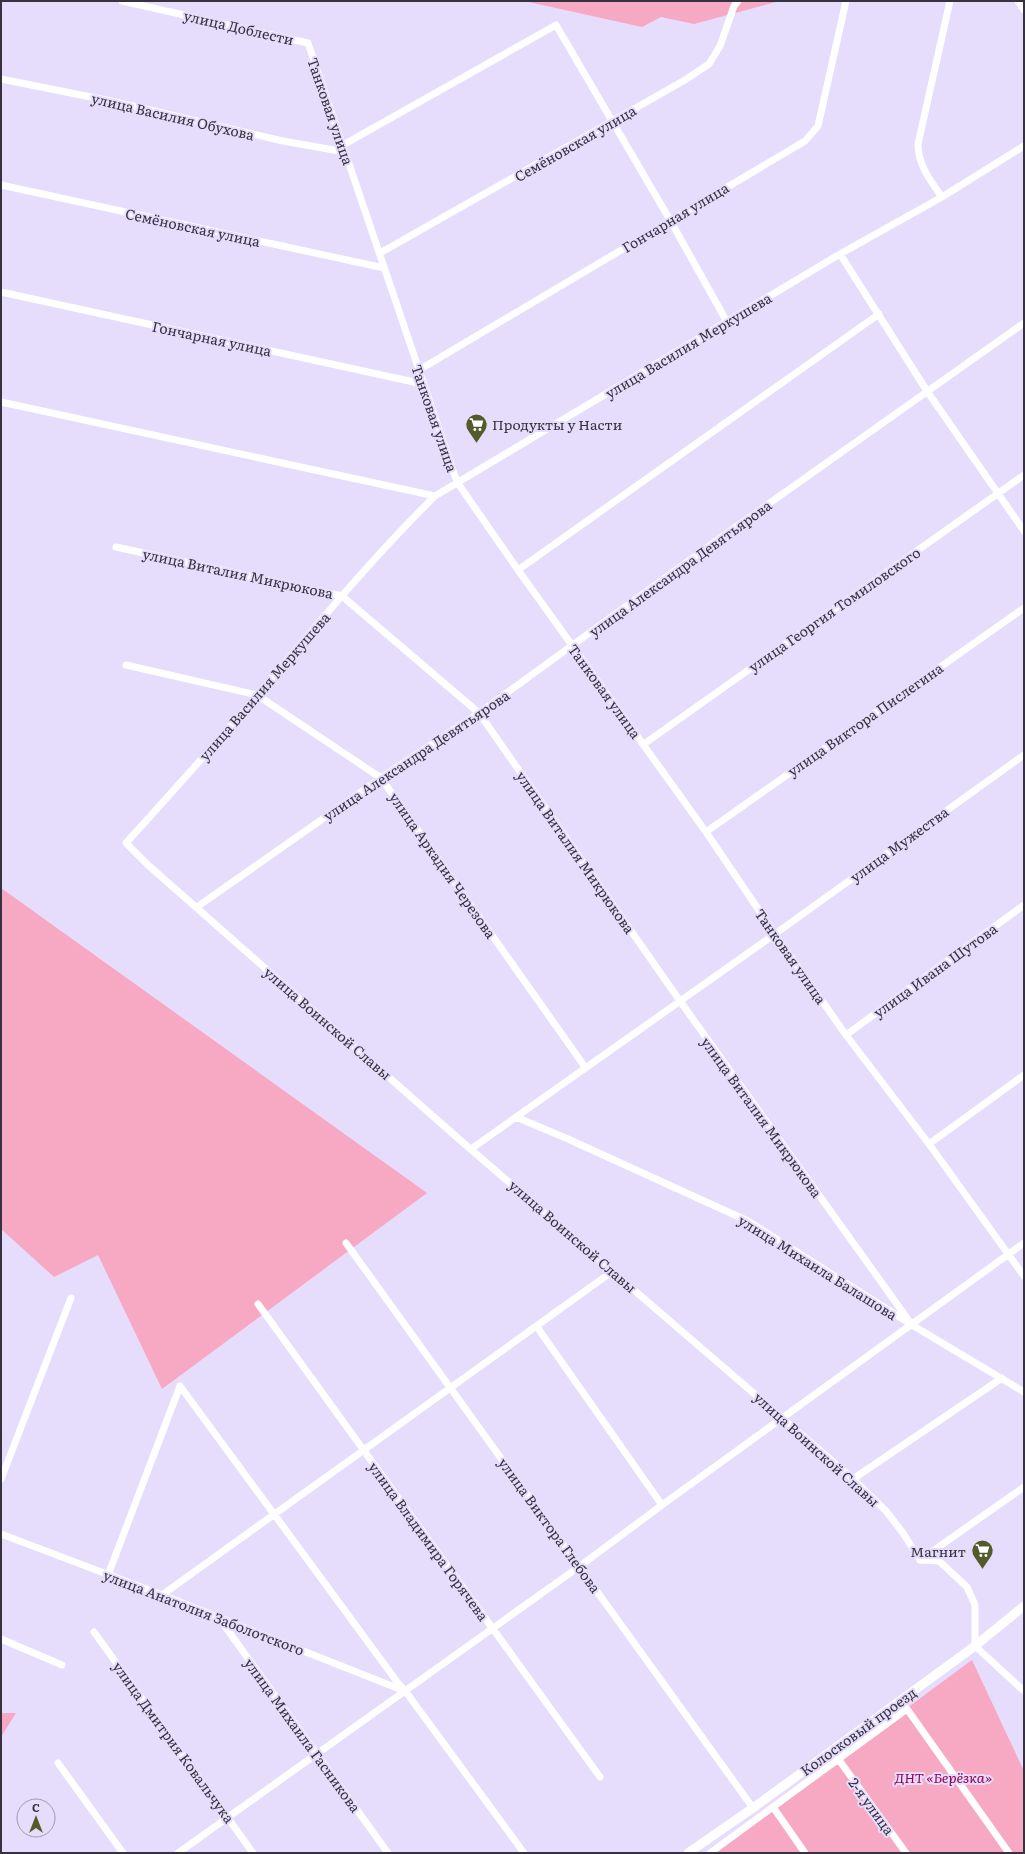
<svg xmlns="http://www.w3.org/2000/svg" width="1025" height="1854" font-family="Literata,serif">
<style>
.green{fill:#f7a9c4}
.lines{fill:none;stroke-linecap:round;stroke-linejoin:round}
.minor{stroke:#fff;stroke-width:7}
.tertiary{stroke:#fff;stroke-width:9}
.labels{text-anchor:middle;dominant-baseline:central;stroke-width:4;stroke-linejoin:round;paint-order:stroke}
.street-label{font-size:14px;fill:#363240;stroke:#e5ddfb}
.poi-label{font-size:14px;fill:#363240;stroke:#e5ddfb;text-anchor:start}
.park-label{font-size:14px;font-style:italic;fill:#950052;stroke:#e5ddfb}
</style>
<rect width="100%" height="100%" fill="#e5ddfb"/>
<path class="green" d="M524 1H780L694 24 661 17 642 27Z
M1 888 427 1193 162 1389 98 1255 54 1277 1 1229Z
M972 1660 1024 1771V1853H710Z
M1 1713H16L1 1737Z"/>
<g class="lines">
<path class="minor" d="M122 1 308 43 457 482 518 570 706 832 775 934 846 1035 929 1144 1024 1276
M1018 1 1024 10
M1 79 111 101 283 141 345 152
M343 145 556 25 670 220 727 322
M1 185 384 268
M942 197C930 180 918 165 918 144L950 1
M380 253 685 80 709 64 720 46 734 6 738 1
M840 254 927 391 1024 531
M1 292 423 384
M419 370 805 141 818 126 846 1
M1 402 435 496 840 254 942 197 1024 146
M435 496C372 558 316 626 259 693 216 744 171 793 126 843L148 865 460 1140 853 1479 886 1511 903 1533 920 1560
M116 547 342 596 479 713 680 1001 912 1325
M518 570 879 314
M126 665 257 695 381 778 585 1067
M644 744 1024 475
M706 832 1024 608
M197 907 381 778 479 713 716 541 1024 323
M846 1035 1024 905
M516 1117 568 1139 748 1221 912 1325 1024 1392
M929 1144 1024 1075
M471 1149 775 934 1024 755
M346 1243 753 1808
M258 1304 600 1777
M537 1327 662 1505
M180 1386 398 1683 406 1692 524 1853
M1 1479 71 1298
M853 1479 1002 1378
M1 1534 162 1595 402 1690
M920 1560 939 1561 967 1587 975 1605V1646L1024 1691
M920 1560 1024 1487
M108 1575 180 1386
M162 1595 613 1271
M219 1618 388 1853
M94 1632 253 1853
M1 1639 62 1665
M839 1760 906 1853
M58 1763 123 1853
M773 1807 805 1853
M178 1853 580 1566 662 1505 1024 1243
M710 1853 907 1709 1009 1853"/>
<path class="tertiary" d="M688 1853 753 1808 975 1646 1024 1606"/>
</g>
<defs>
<symbol id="supermarket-pin" viewBox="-11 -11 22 30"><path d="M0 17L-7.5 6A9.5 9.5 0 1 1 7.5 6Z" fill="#535b2a" stroke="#e5ddfb"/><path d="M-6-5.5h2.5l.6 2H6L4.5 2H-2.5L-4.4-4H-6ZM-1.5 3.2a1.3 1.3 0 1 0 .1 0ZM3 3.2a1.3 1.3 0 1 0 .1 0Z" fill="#fff"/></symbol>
</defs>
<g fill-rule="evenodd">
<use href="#supermarket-pin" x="464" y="412" width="25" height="34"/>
<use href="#supermarket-pin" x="970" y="1538" width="25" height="34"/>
</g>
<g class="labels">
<g class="street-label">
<text transform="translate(239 27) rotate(13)">улица Доблести</text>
<text transform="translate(331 111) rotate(71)">Танковая улица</text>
<text transform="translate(173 116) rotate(13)">улица Василия Обухова</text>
<text transform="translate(575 143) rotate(-30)">Семёновская улица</text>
<text transform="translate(675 217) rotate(-31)">Гончарная улица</text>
<text transform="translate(193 227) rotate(12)">Семёновская улица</text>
<text transform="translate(212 338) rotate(12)">Гончарная улица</text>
<text transform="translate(688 345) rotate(-31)">улица Василия Меркушева</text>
<text transform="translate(435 418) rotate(71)">Танковая улица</text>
<text transform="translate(680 568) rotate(-36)">улица Александра Девятьярова</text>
<text transform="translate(238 573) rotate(12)">улица Виталия Микрюкова</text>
<text transform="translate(834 609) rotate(-35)">улица Георгия Томиловского</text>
<text transform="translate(264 686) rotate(-49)">улица Василия Меркушева</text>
<text transform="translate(605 691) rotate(54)">Танковая улица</text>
<text transform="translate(865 719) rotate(-35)">улица Виктора Пислегина</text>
<text transform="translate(416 755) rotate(-34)">улица Александра Девятьярова</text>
<text transform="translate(899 844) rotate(-36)">улица Мужества</text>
<text transform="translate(576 852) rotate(55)">улица Виталия Микрюкова</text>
<text transform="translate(443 865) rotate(55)">улица Аркадия Черезова</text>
<text transform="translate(791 956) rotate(55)">Танковая улица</text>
<text transform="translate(935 970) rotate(-36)">улица Ивана Шутова</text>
<text transform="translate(328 1023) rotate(41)">улица Воинской Славы</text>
<text transform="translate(762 1117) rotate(54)">улица Виталия Микрюкова</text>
<text transform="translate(573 1236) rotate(41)">улица Воинской Славы</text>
<text transform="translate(818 1267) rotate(32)">улица Михаила Балашова</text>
<text transform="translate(817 1449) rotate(42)">улица Воинской Славы</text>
<text transform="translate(550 1525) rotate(54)">улица Виктора Глебова</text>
<text transform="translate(429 1541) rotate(54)">улица Владимира Горячева</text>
<text transform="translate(204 1612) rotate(21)">улица Анатолия Заболотского</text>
<text transform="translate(858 1731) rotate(-36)">Колосковый проезд</text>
<text transform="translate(303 1735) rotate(54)">улица Михаила Гасникова</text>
<text transform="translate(174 1742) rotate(54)">улица Дмитрия Ковальчука</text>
<text transform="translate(872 1806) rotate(54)">2-я улица</text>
</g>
<g class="poi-label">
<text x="492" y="424">Продукты у Насти</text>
<text x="966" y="1551" text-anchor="end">Магнит</text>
</g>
<g class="park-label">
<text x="943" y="1777">ДНТ «Берёзка»</text>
</g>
</g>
<rect width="1025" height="1854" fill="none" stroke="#363240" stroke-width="4"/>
<g transform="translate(36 1818)"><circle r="19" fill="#e5ddfb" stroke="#9f99b0"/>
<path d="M0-3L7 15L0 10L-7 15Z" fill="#535b2a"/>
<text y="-6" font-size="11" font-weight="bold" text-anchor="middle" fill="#363240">С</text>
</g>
</svg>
